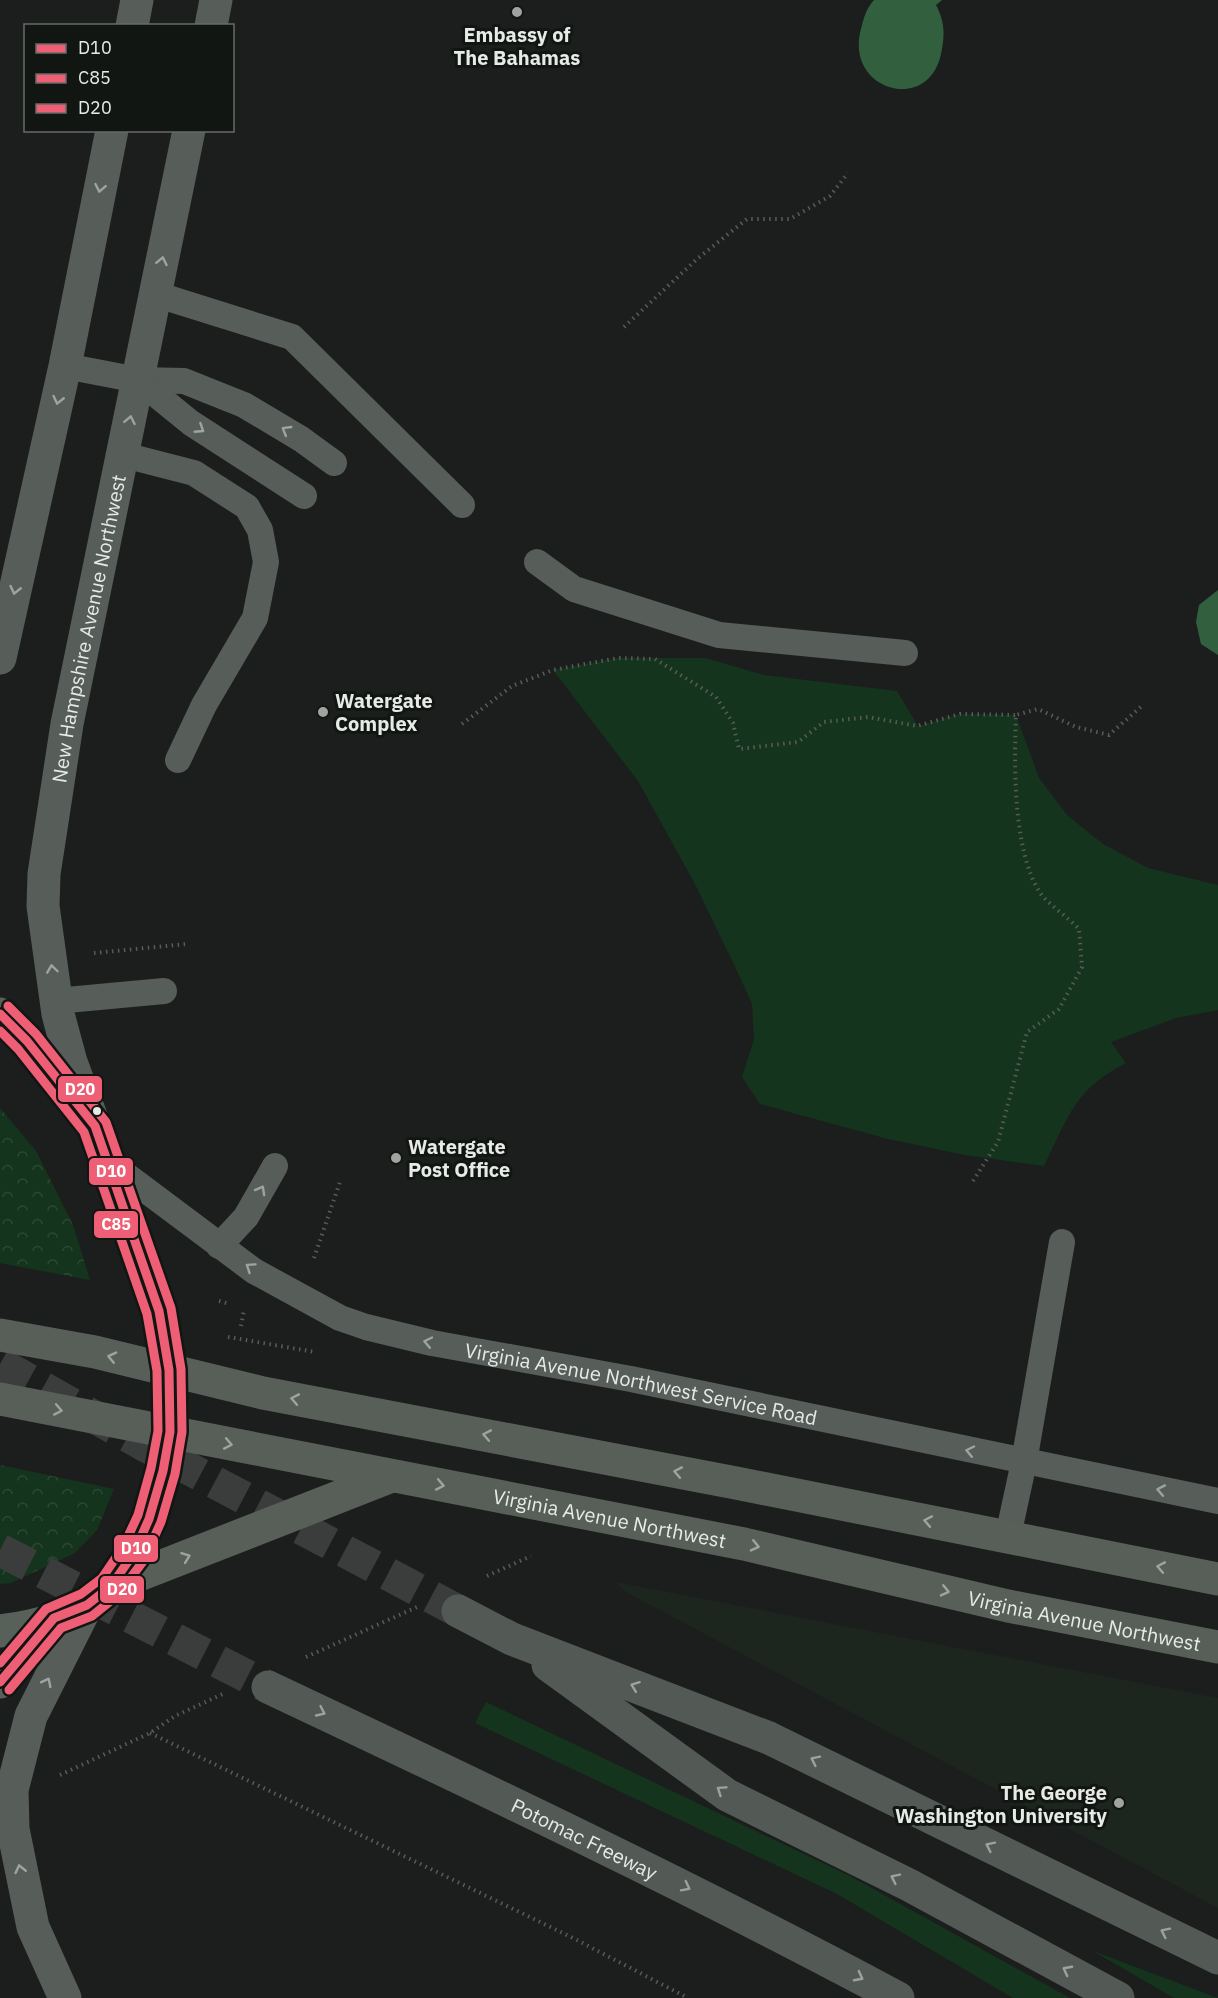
<svg xmlns="http://www.w3.org/2000/svg" width="1218" height="1998" font-family="'IBM Plex Sans',sans-serif">
<style>
.built{fill:#1c251e}
.grass{fill:#14341d}
.park{fill:url(#park-crowns)}
.water{fill:#32603e}
.lines{fill:none;stroke-linecap:round;stroke-linejoin:round}
.motorway-tunnel{stroke:#3a3d3b;stroke-width:33;stroke-dasharray:33 16;stroke-linecap:butt}
.path{stroke:#585c58;stroke-width:4;stroke-dasharray:1.5 4.5;stroke-linecap:butt}
.service{stroke:#575d58;stroke-width:26}
.minor{stroke:#575d58;stroke-width:33}
.secondary{stroke:#58605a;stroke-width:33}
.primary{stroke:#585f58;stroke-width:33}
.motorway{stroke:#535a55;stroke-width:33}
.bus-1-casing{stroke:#121613;stroke-width:14}
.bus-2-casing{stroke:#121613;stroke-width:14}
.bus-3-casing{stroke:#121613;stroke-width:14}
.bus-1{stroke:#ee5e75;stroke-width:9}
.bus-2{stroke:#ee5e75;stroke-width:9}
.bus-3{stroke:#ee5e75;stroke-width:9}
.oneway{stroke:#9fa4a0}
.oneway2{stroke:#a0a4a0}
.oneway3{stroke:#9da29e}
.poi-dot{fill:#a0a3a0;stroke:#121613;stroke-width:2}
.bus-dot{fill:#e7eae7;stroke:#121613;stroke-width:2}
.labels{text-anchor:middle;dominant-baseline:central;stroke-width:6;stroke-linejoin:round;paint-order:stroke}
.poi-label{font-size:20px;font-weight:bold;fill:#e7eae7;stroke:#121613;text-anchor:start}
.street-label{font-size:20px;fill:#e7eae7;stroke:#121613}
.line-badge{stroke:#121613;stroke-width:2}
.badge-label{font-size:16px;text-anchor:middle;font-weight:bold;fill:#fff}
</style>
<defs>
<pattern id="park-crowns" width="20" height="18" patternUnits="userSpaceOnUse" patternTransform="scale(1.5)"><rect width="20" height="18" fill="#14341d"/><path d="M2 6a3 3 0 1 1 6 0M12 15a3 3 0 1 1 6 0" fill="none" stroke="#2b4833"/></pattern>
</defs>
<rect width="100%" height="100%" fill="#1c1e1d"/>
<path class="built" d="M616 1582 1218 1698V1908L624 1591Z"/>
<path class="grass" d="M618 658H705L764 675 897 691 918 726 960 714 1016 715 1039 778 1067 815 1103 844 1148 868 1218 885V1010L1176 1018 1111 1042 1126 1063C1074 1090 1069 1116 1044 1166L965 1155 888 1139 760 1104 742 1077 754 1039 752 1004 738 973 695 884 638 781 553 670Z
M486 1702 850 1876 1070 1998H1013L837 1894 475 1723Z
M1093 1951 1218 1998H1174Z"/>
<path class="park" d="M0 1108 36 1151 73 1225 90 1280 0 1263Z
M0 1465 114 1489 97 1530 75 1553 11 1583 0 1584Z"/>
<path class="water" d="M874 0H942L936 5C945 22 945 35 941 54 928 115 844 90 861 29 864 17 866 9 874 0Z
M1218 590V655L1201 644 1196 622 1199 605Z"/>
<g class="lines">
<path class="motorway-tunnel" d="M0 1364 148 1447 458 1611
M0 1550 268 1687"/>
<path class="path" d="M624 327 697 259 747 219H790L830 196 848 173
M462 724 512 686 553 670 618 658 655 659 716 697 733 723 739 749 798 742 824 722 868 717 917 726 960 714 1016 715
M94 953 187 944
M973 1181 998 1142 1027 1032 1059 1009 1082 967 1079 929C1069 918 1044 901 1039 891 1013 849 1014 764 1016 715L1038 709 1076 727 1109 735 1144 704
M314 1258 341 1179
M219 1301 230 1304
M241 1326 244 1310
M228 1337 315 1352
M487 1576 531 1556
M306 1657 417 1607
M150 1733 571 1937 688 1998
M60 1775 150 1733 175 1716 225 1693"/>
<g class="service">
<path d="M155 294 292 337 462 505"/>
<path d="M65 366 138 380 184 381 244 405 301 439 334 463"/>
<path d="M138 380 191 423 304 496"/>
<path d="M124 455 194 473 247 507 260 530 266 562 255 618 204 705 178 760"/>
<path d="M537 562 574 589 719 635 905 653"/>
<path d="M56 1001 164 991"/>
<path id="s1" d="M107 1161 254 1271 340 1318 366 1327 432 1343 631 1379 1218 1501"/>
<path d="M219 1246 246 1217 275 1166"/>
<path d="M1008 1536 1024 1462 1062 1242"/>
</g>
<g class="minor">
<path d="M132 26 137 0"/>
<path d="M211 26 216 0"/>
<path d="M0 658 65 366 112 130"/>
<path id="s2" d="M92 1119 71 1062 58 1014 43 906 44 874 67 724 189 130"/>
<path d="M65 1998 33 1927 13 1829 12 1790 31 1716 87 1605"/>
</g>
<path class="secondary" d="M0 1014 27 1041 95 1126 159 1311C176 1388 174 1461 142 1534 133 1556 121 1579 102 1595 76 1617 33 1627 0 1631
M0 1682 54 1618"/>
<g class="primary">
<path d="M0 1335 95 1352 263 1393 736 1483 1218 1579"/>
<path id="s3" d="M0 1399 744 1544 1008 1606 1218 1647"/>
<path d="M111 1586 392 1476"/>
</g>
<g class="motorway">
<path d="M458 1611 512 1639 769 1738 1218 1958"/>
<path d="M548 1665 727 1795 909 1885 1118 1998"/>
<path id="s4" d="M268 1687C480 1787 691 1887 898 1998"/>
</g>
<defs>
<path id="bus-1" d="M0 1014 27 1041 95 1126 159 1311 169 1370 170 1432 163 1471 149 1519 134 1553 111 1586 87 1605 54 1618 0 1682"/>
<path id="bus-2" d="M0 1031 18 1049 84 1132 147 1314 157 1371 158 1431 151 1468 138 1515 123 1547 102 1578 81 1594 46 1609 0 1663"/>
<path id="bus-3" d="M8 1006 36 1034 106 1122 171 1308 181 1369 182 1432 175 1474 161 1522 144 1560 118 1595 92 1616 61 1628 9 1690"/>
</defs>
<use href="#bus-1" class="bus-1-casing"/>
<use href="#bus-2" class="bus-2-casing"/>
<use href="#bus-3" class="bus-3-casing"/>
<use href="#bus-1" class="bus-1"/>
<use href="#bus-2" class="bus-2"/>
<use href="#bus-3" class="bus-3"/>
</g>
<defs><path id="oneway-chevron" d="M-2-3.5L2.5 0L-2 3.5" fill="none" stroke-width="1.6" stroke-linecap="round" stroke-linejoin="round" transform="scale(1.5)"/></defs>
<g class="oneway">
<use href="#oneway-chevron" transform="translate(100 188) rotate(101)"/>
<use href="#oneway-chevron" transform="translate(162 261) rotate(-78)"/>
<use href="#oneway-chevron" transform="translate(58 400) rotate(103)"/>
<use href="#oneway-chevron" transform="translate(130 420) rotate(-79)"/>
<use href="#oneway-chevron" transform="translate(200 429) rotate(33)"/>
<use href="#oneway-chevron" transform="translate(286 430) rotate(-149)"/>
<use href="#oneway-chevron" transform="translate(15 590) rotate(103)"/>
<use href="#oneway-chevron" transform="translate(52 969) rotate(-98)"/>
<use href="#oneway-chevron" transform="translate(261 1190) rotate(-61)"/>
<use href="#oneway-chevron" transform="translate(250 1267) rotate(-146)"/>
<use href="#oneway-chevron" transform="translate(428 1342) rotate(-168)"/>
<use href="#oneway-chevron" transform="translate(970 1451) rotate(-168)"/>
<use href="#oneway-chevron" transform="translate(1161 1490) rotate(-169)"/>
<use href="#oneway-chevron" transform="translate(47 1682) rotate(-63)"/>
<use href="#oneway-chevron" transform="translate(20 1869) rotate(-103)"/>
</g>
<g class="oneway2">
<use href="#oneway-chevron" transform="translate(112 1357) rotate(-167)"/>
<use href="#oneway-chevron" transform="translate(295 1399) rotate(-169)"/>
<use href="#oneway-chevron" transform="translate(58 1410) rotate(11)"/>
<use href="#oneway-chevron" transform="translate(487 1435) rotate(-169)"/>
<use href="#oneway-chevron" transform="translate(228 1444) rotate(11)"/>
<use href="#oneway-chevron" transform="translate(678 1472) rotate(-169)"/>
<use href="#oneway-chevron" transform="translate(440 1485) rotate(11)"/>
<use href="#oneway-chevron" transform="translate(928 1521) rotate(-169)"/>
<use href="#oneway-chevron" transform="translate(755 1546) rotate(13)"/>
<use href="#oneway-chevron" transform="translate(186 1557) rotate(-21)"/>
<use href="#oneway-chevron" transform="translate(1161 1567) rotate(-169)"/>
<use href="#oneway-chevron" transform="translate(945 1591) rotate(13)"/>
</g>
<g class="oneway3">
<use href="#oneway-chevron" transform="translate(635 1686) rotate(-159)"/>
<use href="#oneway-chevron" transform="translate(321 1712) rotate(25)"/>
<use href="#oneway-chevron" transform="translate(815 1760) rotate(-154)"/>
<use href="#oneway-chevron" transform="translate(721 1790) rotate(-146)"/>
<use href="#oneway-chevron" transform="translate(990 1846) rotate(-154)"/>
<use href="#oneway-chevron" transform="translate(895 1878) rotate(-154)"/>
<use href="#oneway-chevron" transform="translate(686 1887) rotate(27)"/>
<use href="#oneway-chevron" transform="translate(1165 1932) rotate(-154)"/>
<use href="#oneway-chevron" transform="translate(1067 1970) rotate(-152)"/>
<use href="#oneway-chevron" transform="translate(859 1977) rotate(28)"/>
</g>
<g class="poi-dot">
<circle cx="517" cy="12" r="6"/>
<circle cx="323" cy="712" r="6"/>
<circle cx="396" cy="1158" r="6"/>
<circle cx="1119" cy="1803" r="6"/>
</g>
<circle class="bus-dot" cx="97" cy="1111" r="5"/>
<g class="labels">
<g class="poi-label">
<text x="517" y="34" text-anchor="middle">Embassy of<tspan x="517" dy="23">The Bahamas</tspan></text>
<text x="335" y="700">Watergate<tspan x="335" dy="23">Complex</tspan></text>
<text x="408" y="1146">Watergate<tspan x="408" dy="23">Post Office</tspan></text>
<text x="1107" y="1792" text-anchor="end">The George<tspan x="1107" dy="23">Washington University</tspan></text>
</g>
<g class="street-label">
<text stroke="none"><textPath href="#s2" startOffset="501">New Hampshire Avenue Northwest</textPath></text>
<text stroke="none"><textPath href="#s1" startOffset="590">Virginia Avenue Northwest Service Road</textPath></text>
<text stroke="none"><textPath href="#s3" startOffset="621">Virginia Avenue Northwest</textPath></text>
<text stroke="none"><textPath href="#s3" startOffset="1107">Virginia Avenue Northwest</textPath></text>
<text stroke="none"><textPath href="#s4" startOffset="351">Potomac Freeway</textPath></text>
</g>
</g>
<g class="line-badge">
<rect x="57" y="1075" width="46" height="28" rx="6" fill="#ee5e75"/>
<rect x="88" y="1157" width="46" height="29" rx="6" fill="#ee5e75"/>
<rect x="93" y="1210" width="46" height="29" rx="6" fill="#ee5e75"/>
<rect x="113" y="1534" width="46" height="29" rx="6" fill="#ee5e75"/>
<rect x="99" y="1575" width="46" height="29" rx="6" fill="#ee5e75"/>
</g>
<g class="badge-label">
<text x="80" y="1095">D20</text>
<text x="111" y="1177">D10</text>
<text x="116" y="1230">C85</text>
<text x="136" y="1554">D10</text>
<text x="122" y="1595">D20</text>
</g>
<rect x="24" y="24" width="210" height="108" fill="#121613" stroke="#676b68" stroke-width="1.5"/>
<rect x="36" y="44" width="30" height="9" fill="#ee5e75" stroke="#676b68" stroke-width="1.5"/>
<text x="78" y="54" font-size="18" fill="#e7eae7">D10</text>
<rect x="36" y="74" width="30" height="9" fill="#ee5e75" stroke="#676b68" stroke-width="1.5"/>
<text x="78" y="84" font-size="18" fill="#e7eae7">C85</text>
<rect x="36" y="104" width="30" height="9" fill="#ee5e75" stroke="#676b68" stroke-width="1.5"/>
<text x="78" y="114" font-size="18" fill="#e7eae7">D20</text>
</svg>
